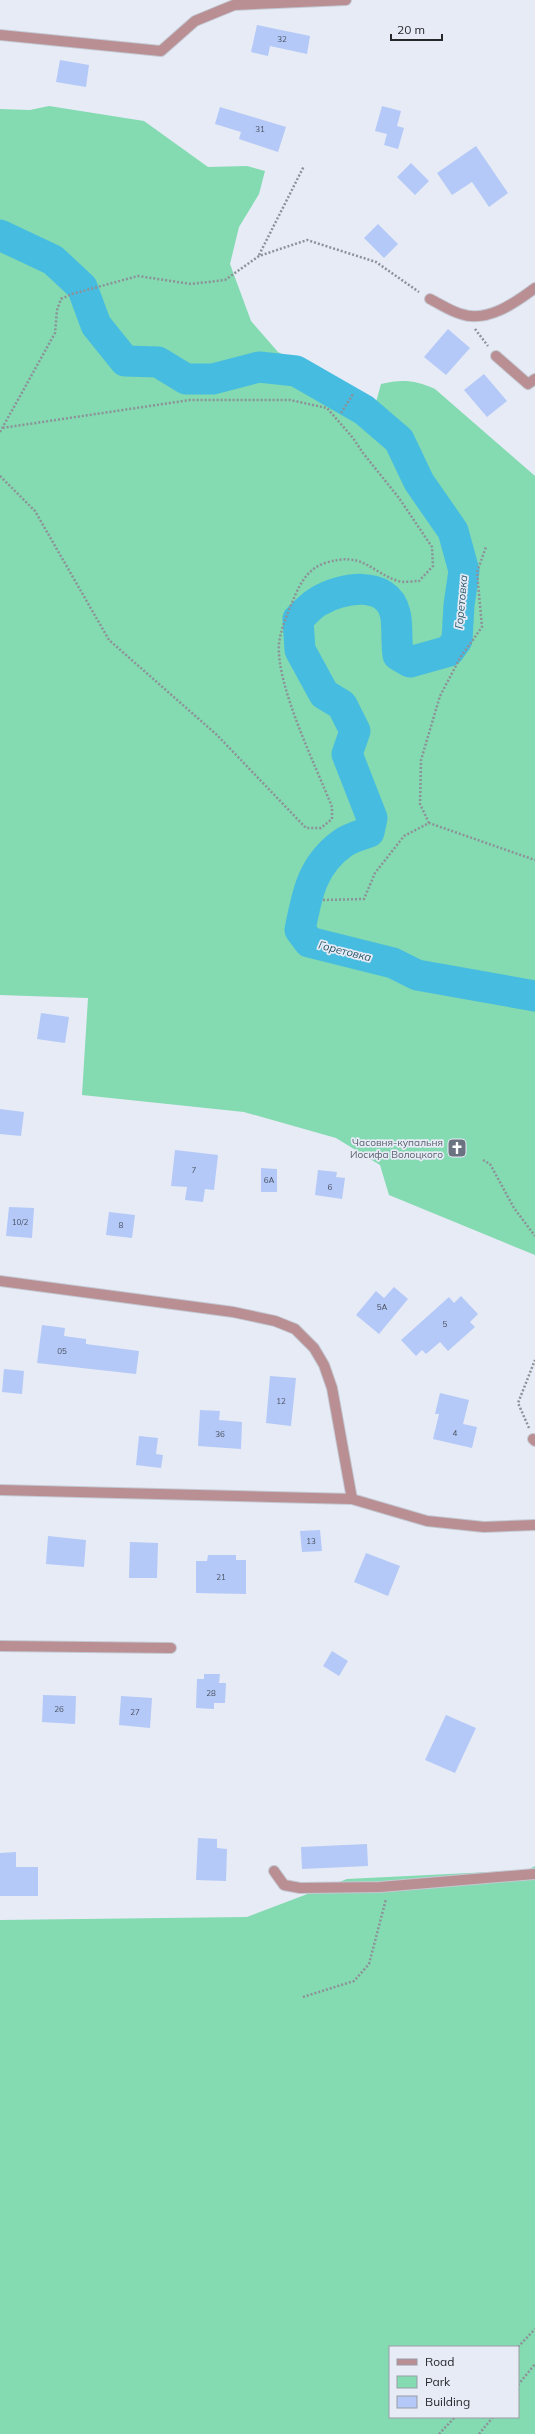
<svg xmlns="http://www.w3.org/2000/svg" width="535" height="2434" font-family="Mulish,sans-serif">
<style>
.green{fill:#84dab1;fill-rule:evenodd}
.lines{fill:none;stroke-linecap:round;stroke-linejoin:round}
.river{stroke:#46bce0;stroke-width:31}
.building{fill:#b4c9f7}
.minor-casing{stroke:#c3c8d2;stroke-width:12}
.path{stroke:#8d9198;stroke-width:2.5;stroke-dasharray:2 2;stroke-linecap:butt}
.minor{stroke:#b98f93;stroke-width:10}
.labels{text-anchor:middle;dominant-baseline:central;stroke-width:3.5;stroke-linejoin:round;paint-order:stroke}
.number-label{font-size:8px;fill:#4a505f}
.worship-label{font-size:10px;fill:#5b616d;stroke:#e6ebf6;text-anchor:end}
.water-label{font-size:11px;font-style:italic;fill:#295969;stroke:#e6ebf6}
</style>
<rect width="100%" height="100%" fill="#e6ebf6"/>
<path class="green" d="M49 106 144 121 208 167 247 166 265 171 259 194 239 227 230 264 251 321 278 352 376 402 381 384C402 379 415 380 435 389L535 476V1255L389 1195 380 1165 336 1138 244 1112 82 1095 88 998 0 995V109L30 110Z
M535 1866V2434H0V1920L247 1917 347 1879 528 1870ZM390 2347H518V2417H390Z"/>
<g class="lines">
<path class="river" d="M0 235 53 260 82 287 96 325 125 361 158 362 186 379H213L259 367 296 371 364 410 399 440 419 482 453 531 464 571 459 605 457 640 449 651 410 662 398 655C396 642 398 623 395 613 387 579 340 588 319 601 311 605 305 613 298 619L300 650 324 694 342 705 355 731 347 754 372 818 369 832C361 835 350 838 343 843 312 865 307 894 300 930L309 942 393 963 417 975 535 996"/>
</g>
<path class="building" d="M257 25 310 36 307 54 270 46 268 56 251 52Z
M60 60 89 65 86 87 56 82Z
M382 106 401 111 397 126 404 128 398 149 384 145 387 134 375 131Z
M220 107 286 127 278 152 239 139 241 132 215 124Z
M476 146 508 193 489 207 472 182 452 195 437 173Z
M411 163 429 181 415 195 397 177Z
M378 224 398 244 384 258 364 238Z
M448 329 470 348 446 375 424 357Z
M484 374 507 401 487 417 464 390Z
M41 1013 69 1017 65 1043 37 1039Z
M0 1109 24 1112 21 1136 0 1134Z
M453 1139 467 1146 461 1158 447 1151Z
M175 1150 218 1155 214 1190 205 1189 203 1202 185 1200 187 1187 171 1186Z
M261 1168 277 1169V1192H261Z
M318 1170 337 1172 336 1177 345 1178 342 1199 315 1195Z
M9 1207 34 1208 32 1238 6 1236Z
M109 1212 135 1215 132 1238 106 1235Z
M394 1287 408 1299 379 1334 356 1315 376 1291 384 1298Z
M461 1296 478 1314 470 1322 475 1327 448 1351 440 1342 426 1354 422 1350 416 1356 401 1340 449 1297 454 1303Z
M42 1325 65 1328 64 1336 86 1339V1344L139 1351 136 1374 37 1363Z
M4 1369 24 1371 22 1394 2 1392Z
M270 1376 296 1378 291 1426 266 1423Z
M440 1393 469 1400 463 1424 477 1427 472 1448 433 1439 439 1414H435Z
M200 1410 220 1411 219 1420 242 1422 241 1449 198 1446Z
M139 1436 158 1438 156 1454 163 1455 161 1468 136 1465Z
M320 1530 322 1551 302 1552 300 1531Z
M48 1536 86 1540 84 1567 46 1564Z
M130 1542 158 1543 157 1578H129Z
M366 1553 400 1566 388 1596 354 1582Z
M208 1555H236V1560H246V1594L196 1593V1561H207Z
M332 1651 348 1661 339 1676 323 1666Z
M204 1674H220L219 1683H226L225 1703H214V1709L196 1708 197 1679H204Z
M43 1695 76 1696 75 1724 42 1722Z
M121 1696 152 1698 150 1728 119 1725Z
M446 1715 476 1728 455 1773 425 1760Z
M198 1838 217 1839V1848L227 1849 226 1881 196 1880Z
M367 1844 368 1866 302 1869 301 1847Z
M16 1852V1867H38V1896H0V1853Z"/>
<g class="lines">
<defs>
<path id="minor" d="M0 35 161 51 195 21 234 5 346 0
M430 299C440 304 450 311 461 314 487 323 515 303 535 288
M496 356 528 384 535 379
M0 1281 233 1312 275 1321 295 1329 314 1348 324 1365 332 1388 352 1499
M533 1439 535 1441
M0 1490 352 1499 427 1521 484 1527 535 1525
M0 1646 171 1648
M274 1871 284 1885 300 1888 380 1887 535 1874"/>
</defs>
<use href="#minor" class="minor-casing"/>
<path class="path" d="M259 255 304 166
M475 329 488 346
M341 413 353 394
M0 432 55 333 57 310 61 299 72 294 138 276 191 284 225 280 259 256 307 240 376 262 419 292
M0 476 35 511 109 640 217 735 306 828H321L332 819V807C316 766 276 686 279 644 281 627 288 613 294 598 300 583 309 568 325 563 363 551 369 571 398 581 404 583 413 581 419 581L433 566 432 547 399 498 363 453 353 438 327 408 290 400H190L2 428
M429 823 420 804 421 760 440 696 460 658 482 627 477 572 486 547
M323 900 364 899 375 873 404 836 429 823 535 860
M483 1160 490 1164 514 1208 535 1236
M529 1428 518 1403 535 1360
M303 1997 354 1981 369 1964 386 1899
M518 2347 535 2329
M518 2385 535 2364
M439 2434 455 2417
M479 2434 493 2417"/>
<use href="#minor" class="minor"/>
</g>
<defs>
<symbol id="church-square" viewBox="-11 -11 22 22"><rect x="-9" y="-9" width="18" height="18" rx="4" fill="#6b7280" stroke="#e6ebf6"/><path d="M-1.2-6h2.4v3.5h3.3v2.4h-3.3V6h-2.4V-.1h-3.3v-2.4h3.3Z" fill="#fff"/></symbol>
</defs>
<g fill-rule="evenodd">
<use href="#church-square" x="446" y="1137" width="22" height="22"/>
</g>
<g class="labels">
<g class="number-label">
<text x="282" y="39">32</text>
<text x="260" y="129">31</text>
<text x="194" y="1170">7</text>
<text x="269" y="1180">6А</text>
<text x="330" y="1187">6</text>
<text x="20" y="1222">10/2</text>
<text x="121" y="1225">8</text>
<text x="382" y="1307">5А</text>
<text x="445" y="1324">5</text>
<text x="62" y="1351">05</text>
<text x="281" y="1401">12</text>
<text x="455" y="1433">4</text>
<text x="220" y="1434">36</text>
<text x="311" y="1541">13</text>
<text x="221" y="1577">21</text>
<text x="211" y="1693">28</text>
<text x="59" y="1709">26</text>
<text x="135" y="1712">27</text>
</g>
<g class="worship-label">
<text x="443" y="1142">Часовня-купальня<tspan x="443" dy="12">Иосифа Волоцкого</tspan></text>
</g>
<g class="water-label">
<text transform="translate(461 602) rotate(-85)">Горетовка</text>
<text transform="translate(345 951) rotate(14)">Горетовка</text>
</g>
</g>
<rect x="389" y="2346" width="130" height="72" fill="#e6ebf6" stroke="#999da5"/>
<rect x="397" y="2359" width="20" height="6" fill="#b98f93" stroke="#999da5"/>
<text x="425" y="2366" font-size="12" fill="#26282c">Road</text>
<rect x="397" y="2376" width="20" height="12" fill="#84dab1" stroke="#999da5"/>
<text x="425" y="2386" font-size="12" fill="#26282c">Park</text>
<rect x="397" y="2396" width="20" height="12" fill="#b4c9f7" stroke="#999da5"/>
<text x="425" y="2406" font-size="12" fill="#26282c">Building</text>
<path d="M391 34v6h51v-6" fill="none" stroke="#26282c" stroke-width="2"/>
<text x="397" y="34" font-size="12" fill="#26282c" stroke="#e6ebf6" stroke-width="3" paint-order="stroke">20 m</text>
</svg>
